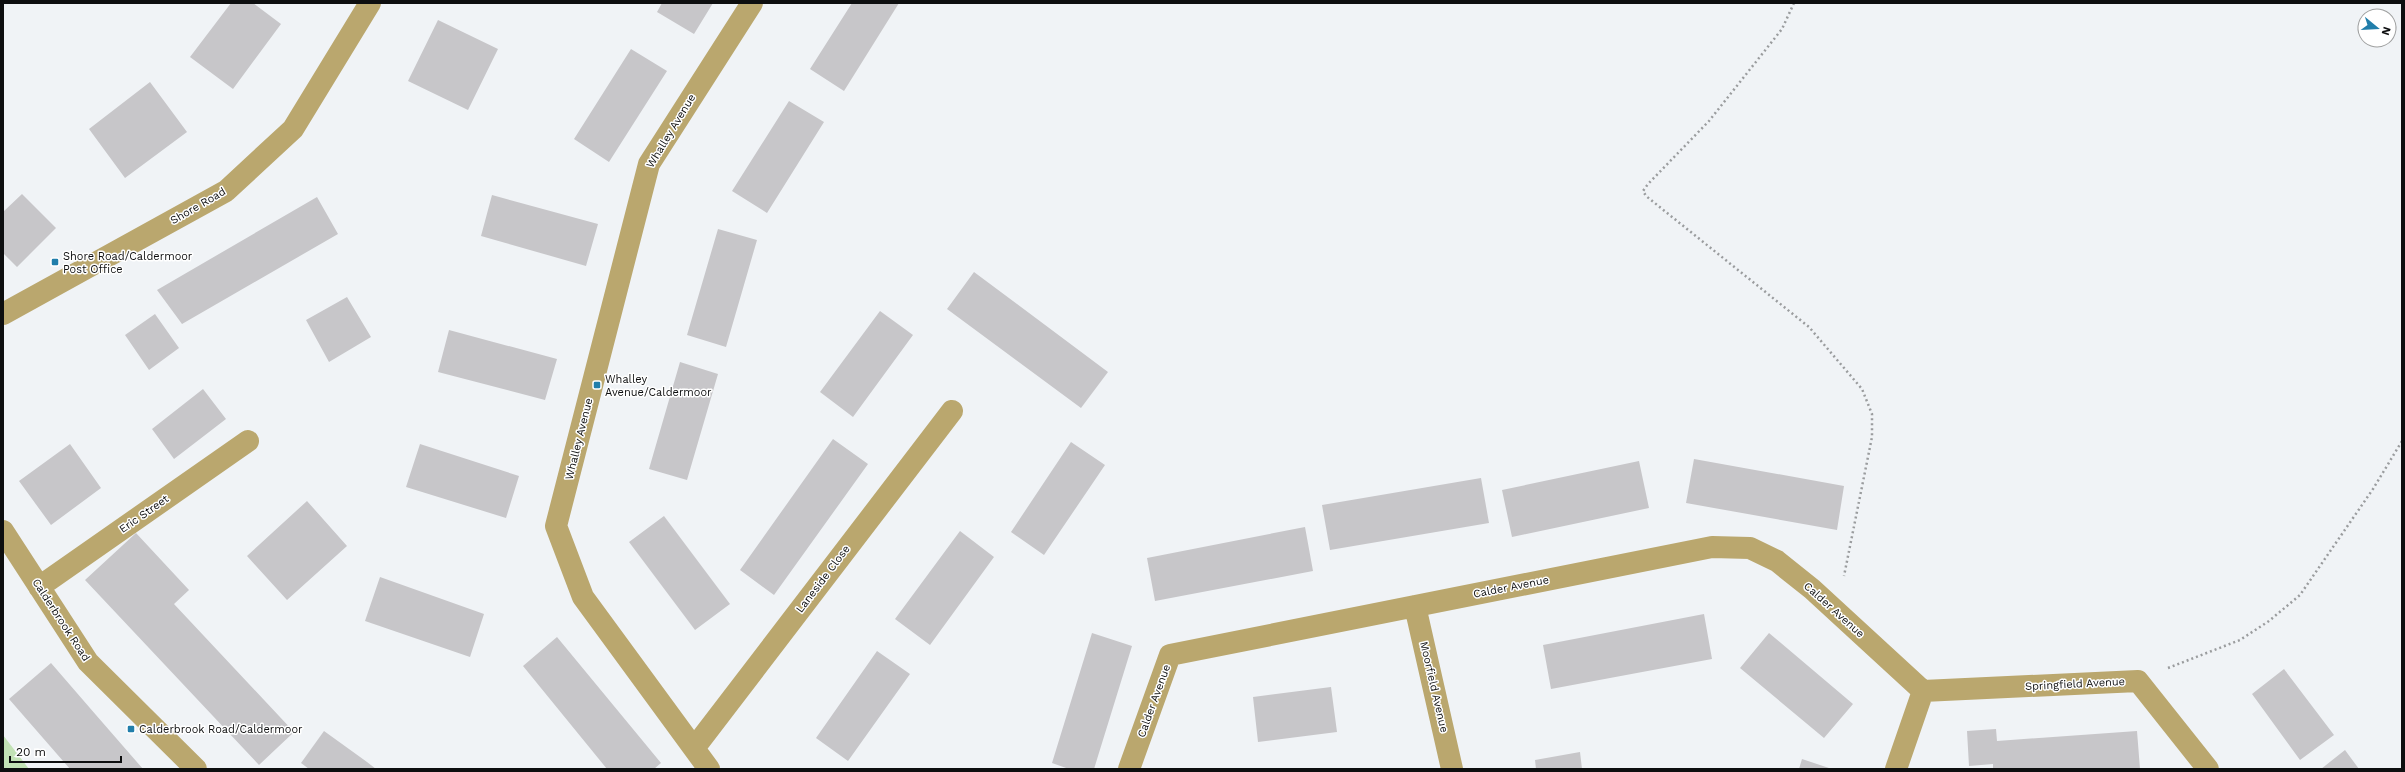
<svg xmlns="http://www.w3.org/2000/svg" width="2405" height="772" font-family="'Work Sans',sans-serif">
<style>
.green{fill:#c2e2b5}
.building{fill:#c7c6c9}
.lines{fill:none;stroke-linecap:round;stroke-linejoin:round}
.path{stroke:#9a9c9e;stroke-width:2.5;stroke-dasharray:2 3;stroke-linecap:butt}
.minor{stroke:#baa76e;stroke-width:22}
.poi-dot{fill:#217eab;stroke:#fff;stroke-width:1.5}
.labels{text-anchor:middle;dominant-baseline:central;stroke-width:3;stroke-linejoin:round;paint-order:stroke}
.street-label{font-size:11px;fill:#0d0e0f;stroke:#fff}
.poi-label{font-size:11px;fill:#0d0e0f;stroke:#fff;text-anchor:start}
</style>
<rect width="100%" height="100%" fill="#f0f3f6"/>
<path class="green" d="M3 735 29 769H3Z"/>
<path class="building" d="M231 3H253L281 24 233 89 190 57Z
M662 3H713L694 34 657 12Z
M852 3H899L844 91 810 69Z
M438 20 498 49 468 110 408 81Z
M631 49 667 71 609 162 574 139Z
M150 82 187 132 125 178 89 129Z
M789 101 824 122 767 213 732 191Z
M22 194 56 228 17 267 3 253V212Z
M492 195 598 224 586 266 481 236Z
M317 197 338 234 182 324 157 290Z
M718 229 757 240 726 347 687 335Z
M974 272 1108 372 1081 408 947 309Z
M347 297 371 337 329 362 306 320Z
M880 311 913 335 853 417 820 392Z
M155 314 179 348 149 370 125 335Z
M449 330 557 359 545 400 438 372Z
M680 362 718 374 687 480 649 469Z
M203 389 226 419 174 459 152 429Z
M833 439 868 464 774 595 740 570Z
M1071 442 1105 465 1044 555 1011 532Z
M70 444 101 488 51 525 19 481Z
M420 444 519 476 506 518 406 487Z
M1694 459 1844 486 1837 530 1686 503Z
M1639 461 1649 508 1512 537 1502 490Z
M1481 478 1489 523 1330 550 1322 505Z
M307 501 347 546 287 600 247 556Z
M664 516 730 604 695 630 629 542Z
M1305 527 1313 571 1155 601 1147 558Z
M960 531 994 557 930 645 895 619Z
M136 533 189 590 174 604 294 732 259 765 85 580Z
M380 577 484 614 470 657 365 621Z
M1704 614 1712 659 1551 689 1543 645Z
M1092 633 1132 646 1094 769H1069L1052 763Z
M1769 633 1853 704 1824 738 1740 668Z
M557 637 661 763 654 769H607L523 666Z
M877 651 910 674 848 761 816 738Z
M51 663 96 715 143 769H70L9 699Z
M2284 669 2334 735 2300 760 2252 694Z
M1331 687 1337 732 1258 742 1253 697Z
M1996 729 1997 741 2137 731 2140 769H1993V764L1969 766 1967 731Z
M324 731 367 762 376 769H309L301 763Z
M2345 750 2359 769H2321Z
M1580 752 1582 769H1536L1535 760Z
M1802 759 1832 769H1799Z"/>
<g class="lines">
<path class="path" d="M1794 3 1782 29 1709 121 1648 184 1643 191 1646 196 1809 327 1862 389 1872 414V437L1844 576
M2168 668 2240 640 2269 621 2300 595 2373 489 2402 441"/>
<path class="minor" d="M3 314 226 191 293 129 370 3
M3 531 88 662 196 769
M39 587 248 441
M1415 606 1452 769
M1923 691 2138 681 2208 769
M695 747 952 411
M709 769 583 597 556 526 649 164 752 3
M1129 769 1170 655 1712 547 1750 548 1777 561 1812 589 1923 691
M1896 769 1923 691"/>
</g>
<g class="poi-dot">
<rect x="51" y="258" width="8" height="8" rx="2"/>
<rect x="593" y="381" width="8" height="8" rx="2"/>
<rect x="127" y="725" width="8" height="8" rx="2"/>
</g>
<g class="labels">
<g class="street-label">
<text transform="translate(671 131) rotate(-59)">Whalley Avenue</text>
<text transform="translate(198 206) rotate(-30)">Shore Road</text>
<text transform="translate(579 439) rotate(-76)">Whalley Avenue</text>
<text transform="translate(144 514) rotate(-35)">Eric Street</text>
<text transform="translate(823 579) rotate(-53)">Laneside Close</text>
<text transform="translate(1511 587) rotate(-11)">Calder Avenue</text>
<text transform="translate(1834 610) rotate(42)">Calder Avenue</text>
<text transform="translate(61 620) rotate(57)">Calderbrook Road</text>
<text transform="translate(2075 684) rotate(-3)">Springfield Avenue</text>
<text transform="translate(1434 687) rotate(77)">Moorfield Avenue</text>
<text transform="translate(1154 701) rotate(-70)">Calder Avenue</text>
</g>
<g class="poi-label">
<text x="63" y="256">Shore Road/Caldermoor<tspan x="63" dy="13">Post Office</tspan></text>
<text x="605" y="379">Whalley<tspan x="605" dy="13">Avenue/Caldermoor</tspan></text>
<text x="139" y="729">Calderbrook Road/Caldermoor</text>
</g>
</g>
<rect width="2405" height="772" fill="none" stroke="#0d0e0f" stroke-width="8"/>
<g transform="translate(2377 28) rotate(108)"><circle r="19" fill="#ffffff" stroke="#9e9f9f"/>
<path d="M0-3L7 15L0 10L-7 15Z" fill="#217eab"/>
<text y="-6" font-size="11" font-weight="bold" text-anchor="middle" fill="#0d0e0f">N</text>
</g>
<path d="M10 756v6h111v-6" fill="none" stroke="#0d0e0f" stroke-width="2"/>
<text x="16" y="756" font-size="12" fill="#0d0e0f" stroke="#ffffff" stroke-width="3" paint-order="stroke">20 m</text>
</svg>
